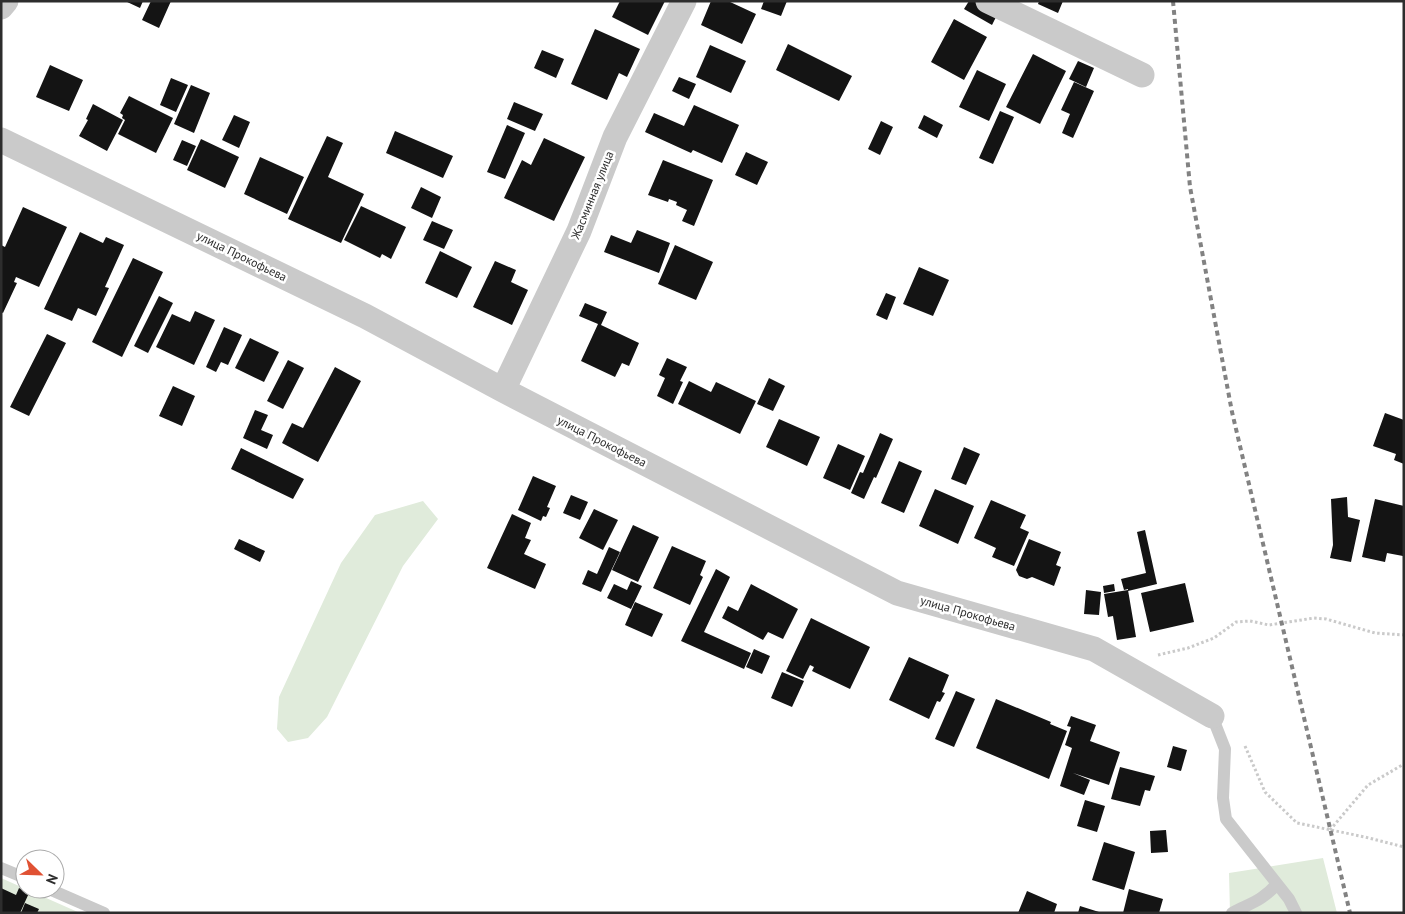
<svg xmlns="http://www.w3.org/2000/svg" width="1405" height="914" font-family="'PT Sans',sans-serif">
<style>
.green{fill:#e0ebdb}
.building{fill:#141414}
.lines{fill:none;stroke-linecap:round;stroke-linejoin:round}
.path{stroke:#cacaca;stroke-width:3;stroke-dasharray:2.5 2.5;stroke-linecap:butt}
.service{stroke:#cacaca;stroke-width:12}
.minor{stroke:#cacaca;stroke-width:25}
.rail{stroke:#828282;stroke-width:4;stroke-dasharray:5 4;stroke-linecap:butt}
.labels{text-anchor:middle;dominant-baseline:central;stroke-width:5;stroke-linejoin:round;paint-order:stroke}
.street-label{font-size:12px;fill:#2d2d2d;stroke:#fff}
</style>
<rect width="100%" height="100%" fill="#fff"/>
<path class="green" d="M423 501 438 519 403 566 327 717 308 738 288 742 277 729 279 697 341 563 375 515Z
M1323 858 1337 913H1230L1229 873Z
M1 878 80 913H1Z"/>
<path class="building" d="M125 1H143L140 8Z
M151 1H171L159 28 142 20Z
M620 1H665L648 35 612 17Z
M711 1H728L756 14 742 44 701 25Z
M764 1H787L781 16 761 9Z
M969 1H977L998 13 992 25 964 9Z
M1039 1H1063L1058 13 1038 4Z
M954 19 987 37 964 80 931 62Z
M595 29 640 49 627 77 619 73 607 100 571 84Z
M788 44 852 76 839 101 776 70Z
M710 45 746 61 731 93 696 77Z
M542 50 564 59 556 78 534 68Z
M1033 54 1066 71 1040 124 1006 107Z
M1078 61 1094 68 1086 87 1069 79Z
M50 65 83 80 69 111 36 97Z
M977 70 1006 84 989 121 959 107Z
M679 77 696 84 689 99 672 91Z
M171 78 188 85 176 112 160 105Z
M1074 82 1094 91 1073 138 1062 133 1070 114 1061 110Z
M191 85 210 93 194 133 174 124Z
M129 96 173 118 156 153 118 134 125 120 122 118 123 115 120 113Z
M514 102 543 114 535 131 507 119Z
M93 104 123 120 107 151 79 136 88 120 86 119Z
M694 105 739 125 722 163 693 150 691 153 645 132 654 113 684 126Z
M1000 111 1014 117 993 164 979 158Z
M234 115 250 122 239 148 222 140Z
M924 115 943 125 937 138 918 128Z
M881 121 893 127 880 155 868 149Z
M507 125 525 133 505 179 487 172Z
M395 131 453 156 443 178 386 153Z
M327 136 343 143 328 177 364 194 341 243 288 219Z
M544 138 585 157 554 221 504 198 522 160 531 165Z
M201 139 239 157 225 188 187 170Z
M182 140 196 146 187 166 173 160Z
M746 152 768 162 757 185 735 175Z
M260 157 304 177 287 214 244 194Z
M663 160 713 180 694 226 682 221 687 210 676 205 677 202 669 199 668 202 648 195Z
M421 187 441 197 432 218 411 208Z
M361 206 406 227 391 259 382 254 380 258 344 240Z
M23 207 67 227 39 287 16 277 14 282 17 283 3 313 1 312V245L5 247Z
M432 221 453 230 444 249 423 240Z
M637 230 670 243 659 273 604 252 611 235 631 243Z
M80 232 103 243 106 237 124 245 105 287 109 288 96 316 78 308 72 321 44 309Z
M675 245 713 262 696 300 658 284Z
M440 251 472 267 457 298 425 283Z
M133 258 163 272 122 357 92 342Z
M495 261 516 270 511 282 528 290 512 325 473 307Z
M919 267 949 280 933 316 903 304Z
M886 293 896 297 887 320 876 315Z
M159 296 173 303 148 353 134 346Z
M585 303 607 312 601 325 639 343 629 366 622 363 615 377 581 361 598 324 579 316Z
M195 311 215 320 194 365 156 347 172 314 190 322Z
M224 327 242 335 228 365 221 362 216 372 206 367Z
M47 334 66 343 29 416 10 407Z
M250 338 279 352 264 382 235 368Z
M667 358 687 367 680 381 683 382 673 404 657 396 665 378 659 375Z
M288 360 304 368 283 409 267 401Z
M335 367 361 381 318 462 282 443 292 423 303 428Z
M769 378 785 386 773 411 757 404Z
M689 381 711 392 716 382 756 401 740 434 678 404Z
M173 386 195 396 182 426 159 416Z
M255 410 268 415 261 430 273 435 267 449 243 438Z
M1385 413 1404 420V464L1394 460 1396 454 1373 446Z
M779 419 820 437 807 466 766 447Z
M880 433 893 439 876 478 874 477 864 499 851 493 860 472 863 473Z
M838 444 865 456 850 490 823 478Z
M964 447 980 454 966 485 951 479Z
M241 448 304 479 293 499 231 469Z
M899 461 922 471 904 513 881 503Z
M533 476 556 486 547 507 550 508 546 517 543 516 541 521 518 510Z
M935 489 974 506 958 544 919 526Z
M571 495 588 502 580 520 563 513Z
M1347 497 1348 517 1360 520 1351 562 1330 558 1333 545 1331 499Z
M1375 499 1404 506 1403 556 1387 553 1385 562 1362 557Z
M991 500 1026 515 1020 528 1029 532 1014 566 992 557 996 548 974 538Z
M594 509 618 520 603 550 579 538Z
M512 514 531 523 525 538 531 540 524 554 546 564 535 589 487 568Z
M633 525 659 537 638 582 612 570Z
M1145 530 1157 584 1128 591V589L1124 590 1121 579 1146 573 1137 532Z
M239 539 265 551 260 562 234 549Z
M1029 539 1061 552 1056 565 1061 567 1054 586 1032 577 1027 579 1019 576 1016 570Z
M672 546 706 561 700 575 703 577 690 605 653 588Z
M609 547 620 552 601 592 582 584 588 570 597 574Z
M716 569 730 577 704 632 751 653 744 669 681 641Z
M631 581 642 586 631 609 607 598 614 584 627 590Z
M1185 583 1194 622 1150 632 1141 593Z
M751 584 798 609 783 639 768 632 763 640 722 618 728 606 738 611Z
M1114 584 1115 591 1104 593 1103 586Z
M1086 590 1101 592 1099 615 1084 614Z
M1128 590 1136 637 1117 640 1113 616 1108 617 1104 594Z
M635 602 663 614 652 637 625 625Z
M811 618 870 647 850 689 812 671 814 667 810 665 803 679 786 671Z
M754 649 770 656 762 674 746 667Z
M909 657 949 675 942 692 945 693 940 702 937 701 929 719 889 700Z
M782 672 804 681 792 707 771 698Z
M956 691 975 699 954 747 935 739Z
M996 699 1051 722 1050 724 1067 731 1049 779 976 748Z
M1071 716 1096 725 1090 741 1120 752 1109 785 1073 773 1090 780 1084 795 1060 786 1072 748 1065 745 1071 727 1067 726Z
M1173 746 1187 750 1181 771 1167 767Z
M1120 767 1155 776 1150 791 1145 790 1140 806 1111 799Z
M1085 800 1105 806 1097 832 1077 826Z
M1166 830 1168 852 1151 853 1150 831Z
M1104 842 1135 852 1124 890 1092 880Z
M1 888 16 895 19 888 29 893 20 913H1Z
M1129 889 1163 899 1159 913H1123Z
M1027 891 1057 904 1054 913H1018Z
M25 903 39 909 37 913H21Z
M1080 906 1099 912V913H1078Z"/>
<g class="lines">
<path class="path" d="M1158 655 1188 648 1214 638 1236 622 1250 621 1269 625 1314 618 1326 619 1375 633 1404 635
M1245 746 1265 792 1297 823 1365 837 1404 847
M1330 830 1368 785 1404 764"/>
<path class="service" d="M1212 716 1225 749 1223 798 1226 819 1289 899 1296 913
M1 868 25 878
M49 889 104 913
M1232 913C1251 903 1262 901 1277 884"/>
<path class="minor" d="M988 1 1142 75
M1 7 6 1
M1 140 365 316 503 390 897 593 1094 649 1212 716
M503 390 579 231 615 137 684 1"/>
<path class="rail" d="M1173 1 1190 187 1232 412 1350 913"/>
</g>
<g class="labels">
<g class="street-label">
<text transform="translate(592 195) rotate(-68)">Жасминная улица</text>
<text transform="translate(242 256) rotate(26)">улица Прокофьева</text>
<text transform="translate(602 441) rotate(27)">улица Прокофьева</text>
<text transform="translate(968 613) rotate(16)">улица Прокофьева</text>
</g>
</g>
<rect width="1405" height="914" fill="none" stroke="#2d2d2d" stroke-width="5"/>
<g transform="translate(40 874) rotate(113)"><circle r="24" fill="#ffffff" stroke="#ababab"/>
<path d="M0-4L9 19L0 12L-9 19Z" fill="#e05133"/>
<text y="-8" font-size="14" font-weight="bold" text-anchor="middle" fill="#2d2d2d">N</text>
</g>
</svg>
